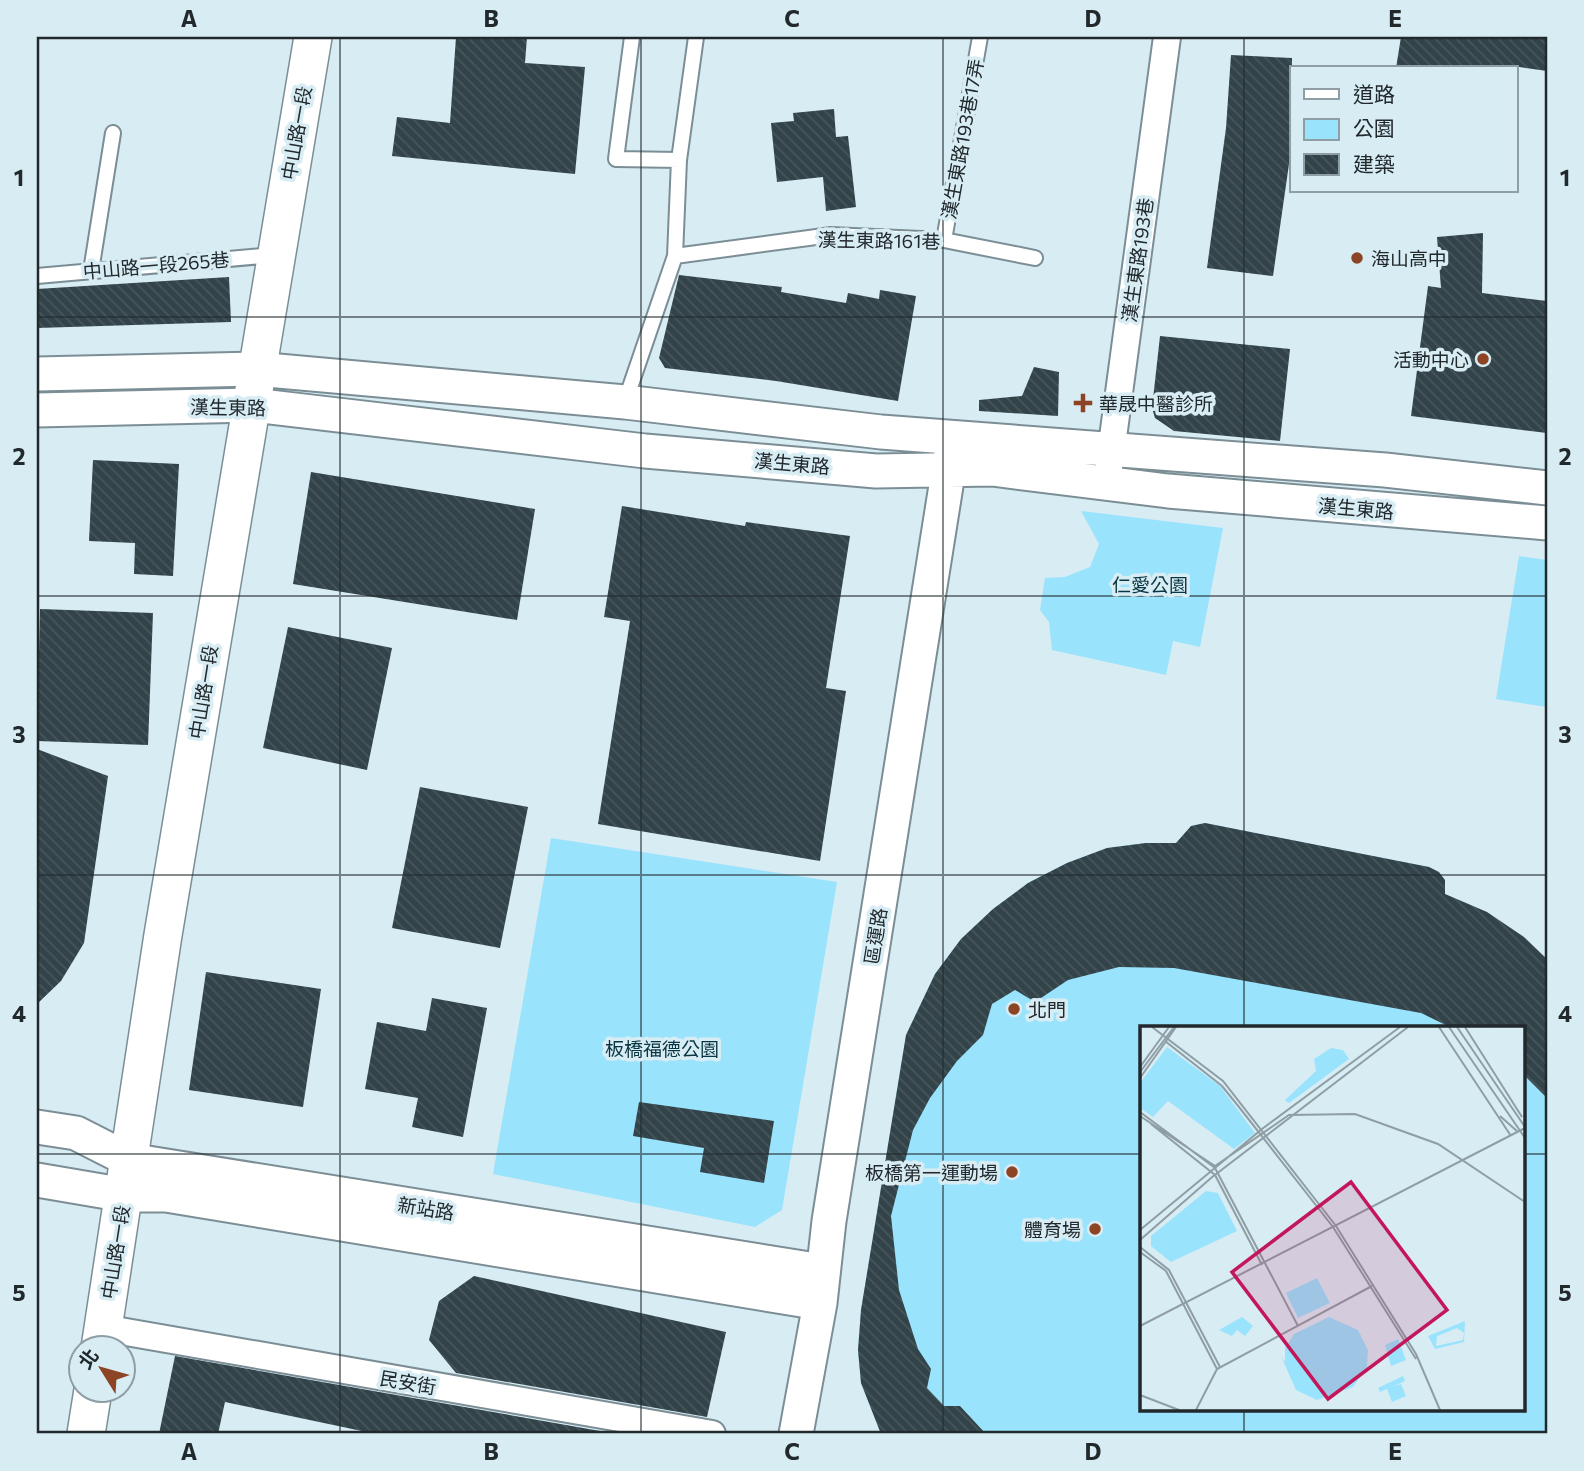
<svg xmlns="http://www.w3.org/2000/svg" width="1584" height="1471" font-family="Commissioner,'Noto Sans TC',sans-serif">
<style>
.green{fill:#99e3fd;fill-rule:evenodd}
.building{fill:url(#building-back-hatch)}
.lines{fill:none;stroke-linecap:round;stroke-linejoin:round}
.service-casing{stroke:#7c8e95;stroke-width:18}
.minor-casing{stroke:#7c8e95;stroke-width:30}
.tertiary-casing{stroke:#7c8e95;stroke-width:37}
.secondary-casing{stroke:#7c8e95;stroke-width:40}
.service{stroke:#fff;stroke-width:14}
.minor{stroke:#fff;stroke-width:26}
.tertiary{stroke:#fff;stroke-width:33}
.secondary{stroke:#fff;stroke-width:37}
.grid{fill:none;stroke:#21292c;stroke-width:2;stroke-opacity:0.55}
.poi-dot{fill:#8d4425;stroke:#d8ecf4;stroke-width:2.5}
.labels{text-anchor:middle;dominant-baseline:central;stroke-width:7;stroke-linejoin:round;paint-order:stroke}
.street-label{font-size:19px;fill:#21292c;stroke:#d8ecf4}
.poi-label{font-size:19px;fill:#21292c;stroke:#d8ecf4;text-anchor:start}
.park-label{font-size:19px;fill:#083643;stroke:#d8ecf4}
.inset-road{fill:none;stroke:#8f9ea4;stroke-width:2}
.view{fill:#c2185b;fill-opacity:0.15;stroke:#c2185b;stroke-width:3.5}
.inset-edge{fill:none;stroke:#21292c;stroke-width:3.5}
.neatline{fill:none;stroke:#21292c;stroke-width:2.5}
.grid-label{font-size:23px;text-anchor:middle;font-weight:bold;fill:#21292c}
</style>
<defs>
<pattern id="building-back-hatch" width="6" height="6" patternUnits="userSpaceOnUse" patternTransform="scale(1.75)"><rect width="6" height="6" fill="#324349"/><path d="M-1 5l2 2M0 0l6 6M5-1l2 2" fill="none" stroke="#47565b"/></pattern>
</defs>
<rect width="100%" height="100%" fill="#d8ecf4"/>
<path class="green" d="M1081 511 1223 528 1200 647 1173 641 1166 675 1052 650 1049 622 1040 610 1045 578 1065 577 1090 567 1099 544Z
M1519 556 1547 560V707L1496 699Z
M1205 823 1429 867C1443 874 1446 879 1445 894L1487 912 1547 959V1434H881L861 1383 858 1350 861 1310 906 1035 935 974 961 939 993 909 1028 883 1067 863 1107 848 1146 843H1181L1191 826ZM1141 1028H1523V1410H1141Z
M551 838 837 882 782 1210 755 1227 493 1174Z"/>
<path class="building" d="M456 37H527L525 63 585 67 575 174 392 156 397 117 450 123Z
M1401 37H1547V71L1506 65 1505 68H1396Z
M1231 55 1292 58V143L1273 276 1207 268 1226 128Z
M834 109 836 137 848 136 856 207 826 211 823 177 777 182 771 123 794 121 793 113Z
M1483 233 1482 293 1547 301V433L1411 416 1428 286 1441 288 1437 237Z
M679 275 782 287 781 292 846 303 848 293 879 299 880 290 916 296 898 401 776 381 665 368 659 358Z
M229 277 231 322 37 328V289Z
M1160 336 1290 349 1280 441 1174 431 1155 418 1152 408Z
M1034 367 1059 372 1058 416 979 411V400L1022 396Z
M93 460 179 464 173 576 134 574 135 543 89 541Z
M311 472 535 509 517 620 293 584Z
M622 506 745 526 746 522 850 536 826 688 846 691 820 861 598 824 630 621 604 617Z
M40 609 153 613 148 745 37 741Z
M288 627 392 648 367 770 263 748Z
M37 749 108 776 84 943 61 981 37 1004Z
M420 787 528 807 500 948 392 928Z
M1205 823 1429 867 1439 872 1445 880V894L1487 912 1524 937 1547 959V1098L1523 1074V1028H1452L1421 1013 1174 968 1119 967 1068 980 1035 1002 1015 990 992 1004 983 1035 957 1061 930 1098 913 1130 891 1216 899 1290 918 1349 931 1369 927 1388 944 1406H960L986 1434H881L861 1383 858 1350 861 1310 906 1035 935 974 961 939 993 909 1028 883 1067 863 1107 848 1146 843H1176L1191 826Z
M206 972 321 989 303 1107 189 1090Z
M432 998 487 1008 463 1137 412 1127 418 1098 365 1089 377 1022 426 1031Z
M639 1102 774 1121 764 1183 700 1172 704 1148 633 1136Z
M474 1276 726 1332 707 1417 456 1373 429 1340 439 1301Z
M175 1356 600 1431V1434H376L225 1402 218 1434H159Z"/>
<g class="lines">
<defs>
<path id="service" d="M632 37 616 159 679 160
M944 240 980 37
M675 256 831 235 944 240 1035 258
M91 271 113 133
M37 276 274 255
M625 402 675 256 679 160 696 37"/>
<path id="minor" d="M1109 467 1167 37
M103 1328 712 1434"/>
<path id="tertiary" d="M37 374 256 369 625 402 881 432 1385 470 1547 488
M37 410 252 405 645 451 876 471 992 469 1168 491 1547 523
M37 1127 76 1133 129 1160 822 1271
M37 1180 125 1195H166L820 1303
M796 1434 820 1303 829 1221 952 448"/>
<path id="secondary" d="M100 1348 163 935 313 37
M86 1434 93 1390"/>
</defs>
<use href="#service" class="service-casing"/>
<use href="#minor" class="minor-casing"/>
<use href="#tertiary" class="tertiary-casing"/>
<use href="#secondary" class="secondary-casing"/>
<use href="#service" class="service"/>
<use href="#minor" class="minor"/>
<use href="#tertiary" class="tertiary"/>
<use href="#secondary" class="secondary"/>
</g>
<path class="grid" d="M340 37V1434M641 37V1434M943 37V1434M1244 37V1028M37 317H1547M37 596H1547M37 875H1547M37 1154H1141M1523 1154H1547M1244 1410V1434"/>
<g class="poi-dot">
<circle cx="1357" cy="258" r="7"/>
<circle cx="1483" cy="359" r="7"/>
<path d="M1079.5 392.5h7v7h7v7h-7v7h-7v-7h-7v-7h7z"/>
<circle cx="1014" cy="1009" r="7"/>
<circle cx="1012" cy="1172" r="7"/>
<circle cx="1095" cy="1229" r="7"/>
</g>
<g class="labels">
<g class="street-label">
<text transform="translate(296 133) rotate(-80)">中山路一段</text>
<text transform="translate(962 139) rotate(-80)">漢生東路193巷17弄</text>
<text transform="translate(879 240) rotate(1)">漢生東路161巷</text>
<text transform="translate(1137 260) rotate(-82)">漢生東路193巷</text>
<text transform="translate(156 265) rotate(-5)">中山路一段265巷</text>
<text transform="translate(228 407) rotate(1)">漢生東路</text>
<text transform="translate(792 463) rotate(5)">漢生東路</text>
<text transform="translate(1356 508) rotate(5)">漢生東路</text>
<text transform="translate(203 692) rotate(-81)">中山路一段</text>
<text transform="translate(875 936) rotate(-81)">區運路</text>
<text transform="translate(426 1208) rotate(9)">新站路</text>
<text transform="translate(115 1252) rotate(-81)">中山路一段</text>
<text transform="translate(408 1382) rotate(10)">民安街</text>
</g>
<g class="poi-label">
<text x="1371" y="258">海山高中</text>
<text x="1469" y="359" text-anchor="end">活動中心</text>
<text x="1099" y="403">華晟中醫診所</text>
<text x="1028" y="1009">北門</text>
<text x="998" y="1172" text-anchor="end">板橋第一運動場</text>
<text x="1081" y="1229" text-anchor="end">體育場</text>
</g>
<g class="park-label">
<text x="1150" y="584">仁愛公園</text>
<text x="662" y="1048">板橋福德公園</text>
</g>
</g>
<g transform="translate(1140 1026)">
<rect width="385" height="385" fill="#d8ecf4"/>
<path d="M27 21 80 60 115 107 94 123 28 75 13 91 0 82V57ZM191 22 203 24 209 33 149 77 145 74 176 45 174 33ZM66 165 78 167 97 205 31 236 11 220V210ZM177 252 190 277 158 292 146 267ZM102 291 113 300 105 310 97 304 92 310 79 304ZM189 291 218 304 228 324 227 341 213 361 177 374 156 364 141 330 145 336V322L154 308ZM325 295 324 316 295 323 288 310ZM317 302 324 307 323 314 296 320 297 310ZM258 313 266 334 251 340 245 319ZM263 350 265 355 252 361 261 358 266 370 252 376 247 363 240 366 238 362Z" fill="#99e3fd" fill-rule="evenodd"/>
<path class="inset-road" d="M12 1 83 55 196 200 276 328 300 384M299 1 371 110M309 1 385 112M317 1 385 101M325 1 382 91M25 15 82 60 99 81 193 201 276 333M0 41 29 1M0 46 34 1M0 52 36 1M0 86 75 142 158 300M0 90 75 140 149 89 215 88 298 118 385 176M360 90 378 106M11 98 75 149 122 239M0 204 122 103 260 1M0 214 71 152 268 1M0 221 29 244 80 341M0 226 26 245 77 343M0 300 385 102M0 369 39 384M56 384 77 343 232 260"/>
<path class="view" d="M211 156 307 284 188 373 92 246Z"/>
<rect width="385" height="385" class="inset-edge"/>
</g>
<rect width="1584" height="1471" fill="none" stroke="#d8ecf4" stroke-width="77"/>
<rect x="1290" y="66" width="228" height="126" fill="#d8ecf4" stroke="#8f9ea4" stroke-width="2"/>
<rect x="1304" y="89" width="35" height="10" fill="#ffffff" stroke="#8f9ea4" stroke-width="2"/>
<text x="1353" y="102" font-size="21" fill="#21292c">道路</text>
<rect x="1304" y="119" width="35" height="21" fill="#99e3fd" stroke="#8f9ea4" stroke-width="2"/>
<text x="1353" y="136" font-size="21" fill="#21292c">公園</text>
<rect x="1304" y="154" width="35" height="21" fill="url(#building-back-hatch)" stroke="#8f9ea4" stroke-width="2"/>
<text x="1353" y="172" font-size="21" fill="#21292c">建築</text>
<g transform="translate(102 1369) rotate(307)"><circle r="33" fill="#d8ecf4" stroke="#8f9ea4" stroke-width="2"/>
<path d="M0-5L12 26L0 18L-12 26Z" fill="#8d4425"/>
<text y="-10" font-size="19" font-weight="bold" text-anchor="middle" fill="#21292c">北</text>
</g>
<rect x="38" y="38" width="1508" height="1394" class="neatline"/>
<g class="grid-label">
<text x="189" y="27">A</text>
<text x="491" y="27">B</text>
<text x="792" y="27">C</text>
<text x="1093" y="27">D</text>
<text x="1395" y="27">E</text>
<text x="19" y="186">1</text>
<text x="1565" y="186">1</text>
<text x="19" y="465">2</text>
<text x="1565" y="465">2</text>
<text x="19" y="743">3</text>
<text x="1565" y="743">3</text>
<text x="19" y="1022">4</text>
<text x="1565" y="1022">4</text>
<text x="19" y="1301">5</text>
<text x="1565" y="1301">5</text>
<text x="189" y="1460">A</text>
<text x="491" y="1460">B</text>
<text x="792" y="1460">C</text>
<text x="1093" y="1460">D</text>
<text x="1395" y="1460">E</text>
</g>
</svg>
